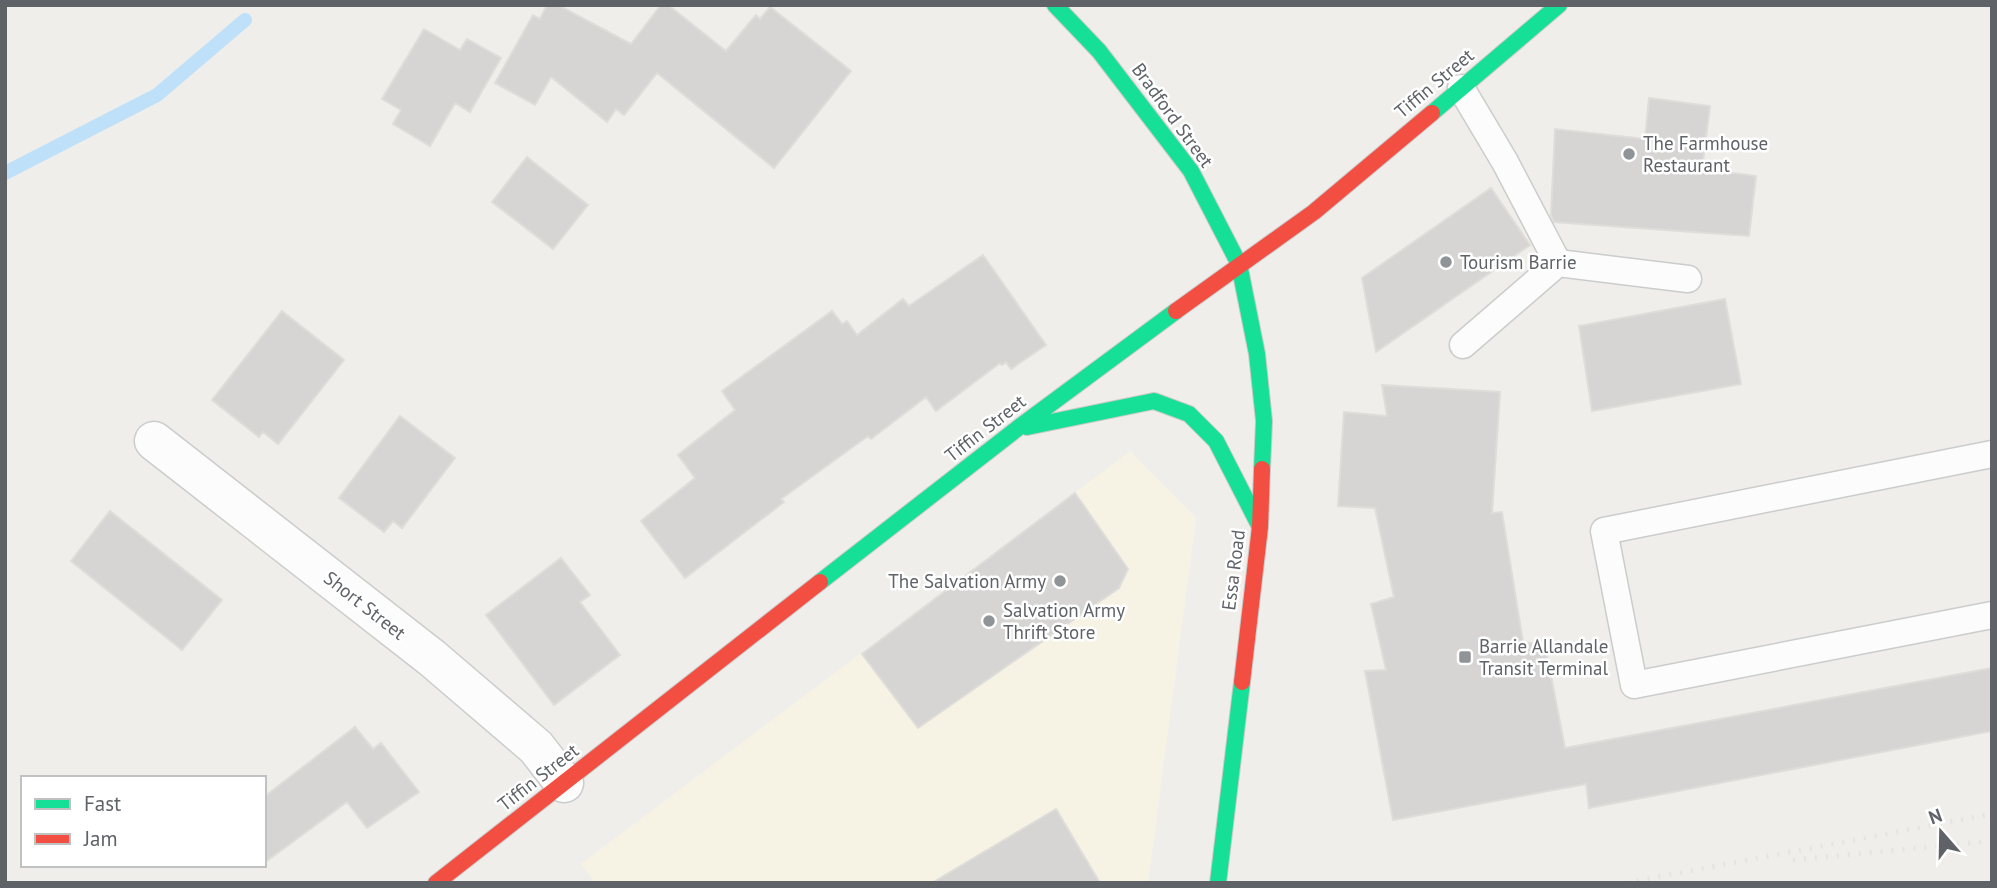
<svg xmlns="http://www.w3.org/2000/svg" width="1997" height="888" font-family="'PT Sans',sans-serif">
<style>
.commercial{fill:#f7f3e4}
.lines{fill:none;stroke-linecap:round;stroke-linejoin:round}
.stream{stroke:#bfe0f9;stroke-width:14}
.building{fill:#d6d5d3;stroke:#deddd9;stroke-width:2}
.lane-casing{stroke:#cbcccc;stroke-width:29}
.street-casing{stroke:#cbcccc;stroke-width:41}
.fast-casing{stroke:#cacacb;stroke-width:18}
.jam-casing{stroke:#cacacb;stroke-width:18}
.lane{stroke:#fdfcfc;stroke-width:26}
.street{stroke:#fdfcfc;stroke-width:38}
.fast{stroke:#16e098;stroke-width:16}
.jam{stroke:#f24e42;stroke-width:16}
.rail{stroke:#e4e4e4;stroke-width:5;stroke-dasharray:2 9;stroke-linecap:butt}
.poi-dot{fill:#919496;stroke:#fff;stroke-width:2.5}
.labels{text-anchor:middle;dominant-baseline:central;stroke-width:5;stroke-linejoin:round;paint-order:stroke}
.street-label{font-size:19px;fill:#5f6368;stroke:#fff}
.poi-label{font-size:19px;fill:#5f6368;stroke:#fff;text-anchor:start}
</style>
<rect width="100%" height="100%" fill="#efeeea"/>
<path class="commercial" d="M1130 451 1196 518 1148 883H596L581 864Z"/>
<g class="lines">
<path class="stream" d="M5 173 157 95 245 20"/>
</g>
<path class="building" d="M547 5H558L631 44 661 5H668L726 51 756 15 760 19 770 7 851 71 774 168 657 73 624 115 616 109 607 122 551 77 535 105 495 83 533 15 540 19Z
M424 29 460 50 467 39 501 58 470 112 455 103 430 146 393 124 401 110 382 99Z
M1649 98 1710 106 1702 169 1756 176 1749 236 1554 222 1551 215 1555 129 1645 139Z
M527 157 588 205 553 249 492 202Z
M1491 188 1530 245 1376 352 1362 278Z
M983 255 1046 345 1011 369 1006 362 1002 365 1000 363 936 411 926 397 871 439 868 436 781 499 784 502 685 578 641 521 695 478 678 455 735 410 722 391 832 311 842 324 847 321 857 335 903 299 909 306Z
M1725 299 1741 384 1592 411 1579 326Z
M282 311 344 360 278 444 263 432 259 437 212 400Z
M1382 385 1500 392 1492 513 1502 512 1523 642 1545 645 1565 748 1992 668V731L1589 808 1586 784 1393 820 1365 671 1386 670 1371 604 1394 597 1375 508 1338 506 1344 412 1387 416Z
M400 416 455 458 402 528 393 521 384 532 339 498Z
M1075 493 1128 569 1119 588 918 728 862 654Z
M110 511 222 600 182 650 71 561Z
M561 558 590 595 580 602 620 655 554 705 486 615Z
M355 727 373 749 381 743 419 792 367 828 347 802 264 863V797Z
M1056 809 1100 883H932Z"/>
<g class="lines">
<defs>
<path id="lane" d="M1461 88 1505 162 1558 263 1463 345
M1558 263 1688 279
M1992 454 1604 531 1634 685 1992 615"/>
<path id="street" d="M154 441 432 658 536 747 564 783"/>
<path id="fast" d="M1055 5 1099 51 1191 171 1239 264 1257 354 1264 421 1262 469
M1432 113 1559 5
M1027 427 1154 401 1189 414 1216 441 1259 525
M820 582 1018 428 1176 311
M1218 883 1242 682"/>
<path id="jam" d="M1176 311 1314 212 1432 113
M1242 682 1260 527 1262 469
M436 883 820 582"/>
</defs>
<use href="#lane" class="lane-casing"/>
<use href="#street" class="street-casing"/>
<use href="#fast" class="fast-casing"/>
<use href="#jam" class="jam-casing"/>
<use href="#lane" class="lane"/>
<use href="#street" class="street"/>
<use href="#fast" class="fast"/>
<use href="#jam" class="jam"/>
<path class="rail" d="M1793 860 1992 841
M1626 883 1992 814"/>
</g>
<g class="poi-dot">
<circle cx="1629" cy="154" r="7"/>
<circle cx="1446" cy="262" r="7"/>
<circle cx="1060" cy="581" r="7"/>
<circle cx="989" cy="621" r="7"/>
<rect x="1458" y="650" width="14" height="14" rx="3.5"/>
</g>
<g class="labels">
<g class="street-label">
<text transform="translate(1434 83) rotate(-40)">Tiffin Street</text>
<text transform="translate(1173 115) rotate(54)">Bradford Street</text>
<text transform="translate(985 428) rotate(-38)">Tiffin Street</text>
<text transform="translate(1233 570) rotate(-83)">Essa Road</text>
<text transform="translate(365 605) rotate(38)">Short Street</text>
<text transform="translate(538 777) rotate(-38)">Tiffin Street</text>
</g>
<g class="poi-label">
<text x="1643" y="143">The Farmhouse<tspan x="1643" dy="22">Restaurant</tspan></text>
<text x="1460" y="262">Tourism Barrie</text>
<text x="1046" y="581" text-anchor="end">The Salvation Army</text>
<text x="1003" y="610">Salvation Army<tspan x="1003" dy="22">Thrift Store</tspan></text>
<text x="1479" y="646">Barrie Allandale<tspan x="1479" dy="22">Transit Terminal</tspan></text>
</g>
</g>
<rect width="1997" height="888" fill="none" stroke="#5f6368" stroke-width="14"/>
<rect x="21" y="776" width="245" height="91" fill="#ffffff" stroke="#bfc1c3" stroke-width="2"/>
<rect x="35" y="799" width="35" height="10" fill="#16e098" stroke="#bfc1c3" stroke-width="2"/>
<text x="84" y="811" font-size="21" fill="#5f6368">Fast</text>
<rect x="35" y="834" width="35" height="10" fill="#f24e42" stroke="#bfc1c3" stroke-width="2"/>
<text x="84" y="846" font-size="21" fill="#5f6368">Jam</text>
<g transform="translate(1941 832) rotate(340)" stroke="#ffffff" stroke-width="5" paint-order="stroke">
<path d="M0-5L12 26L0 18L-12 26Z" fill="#5f6368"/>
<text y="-10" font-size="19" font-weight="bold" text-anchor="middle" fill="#5f6368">N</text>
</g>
</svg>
